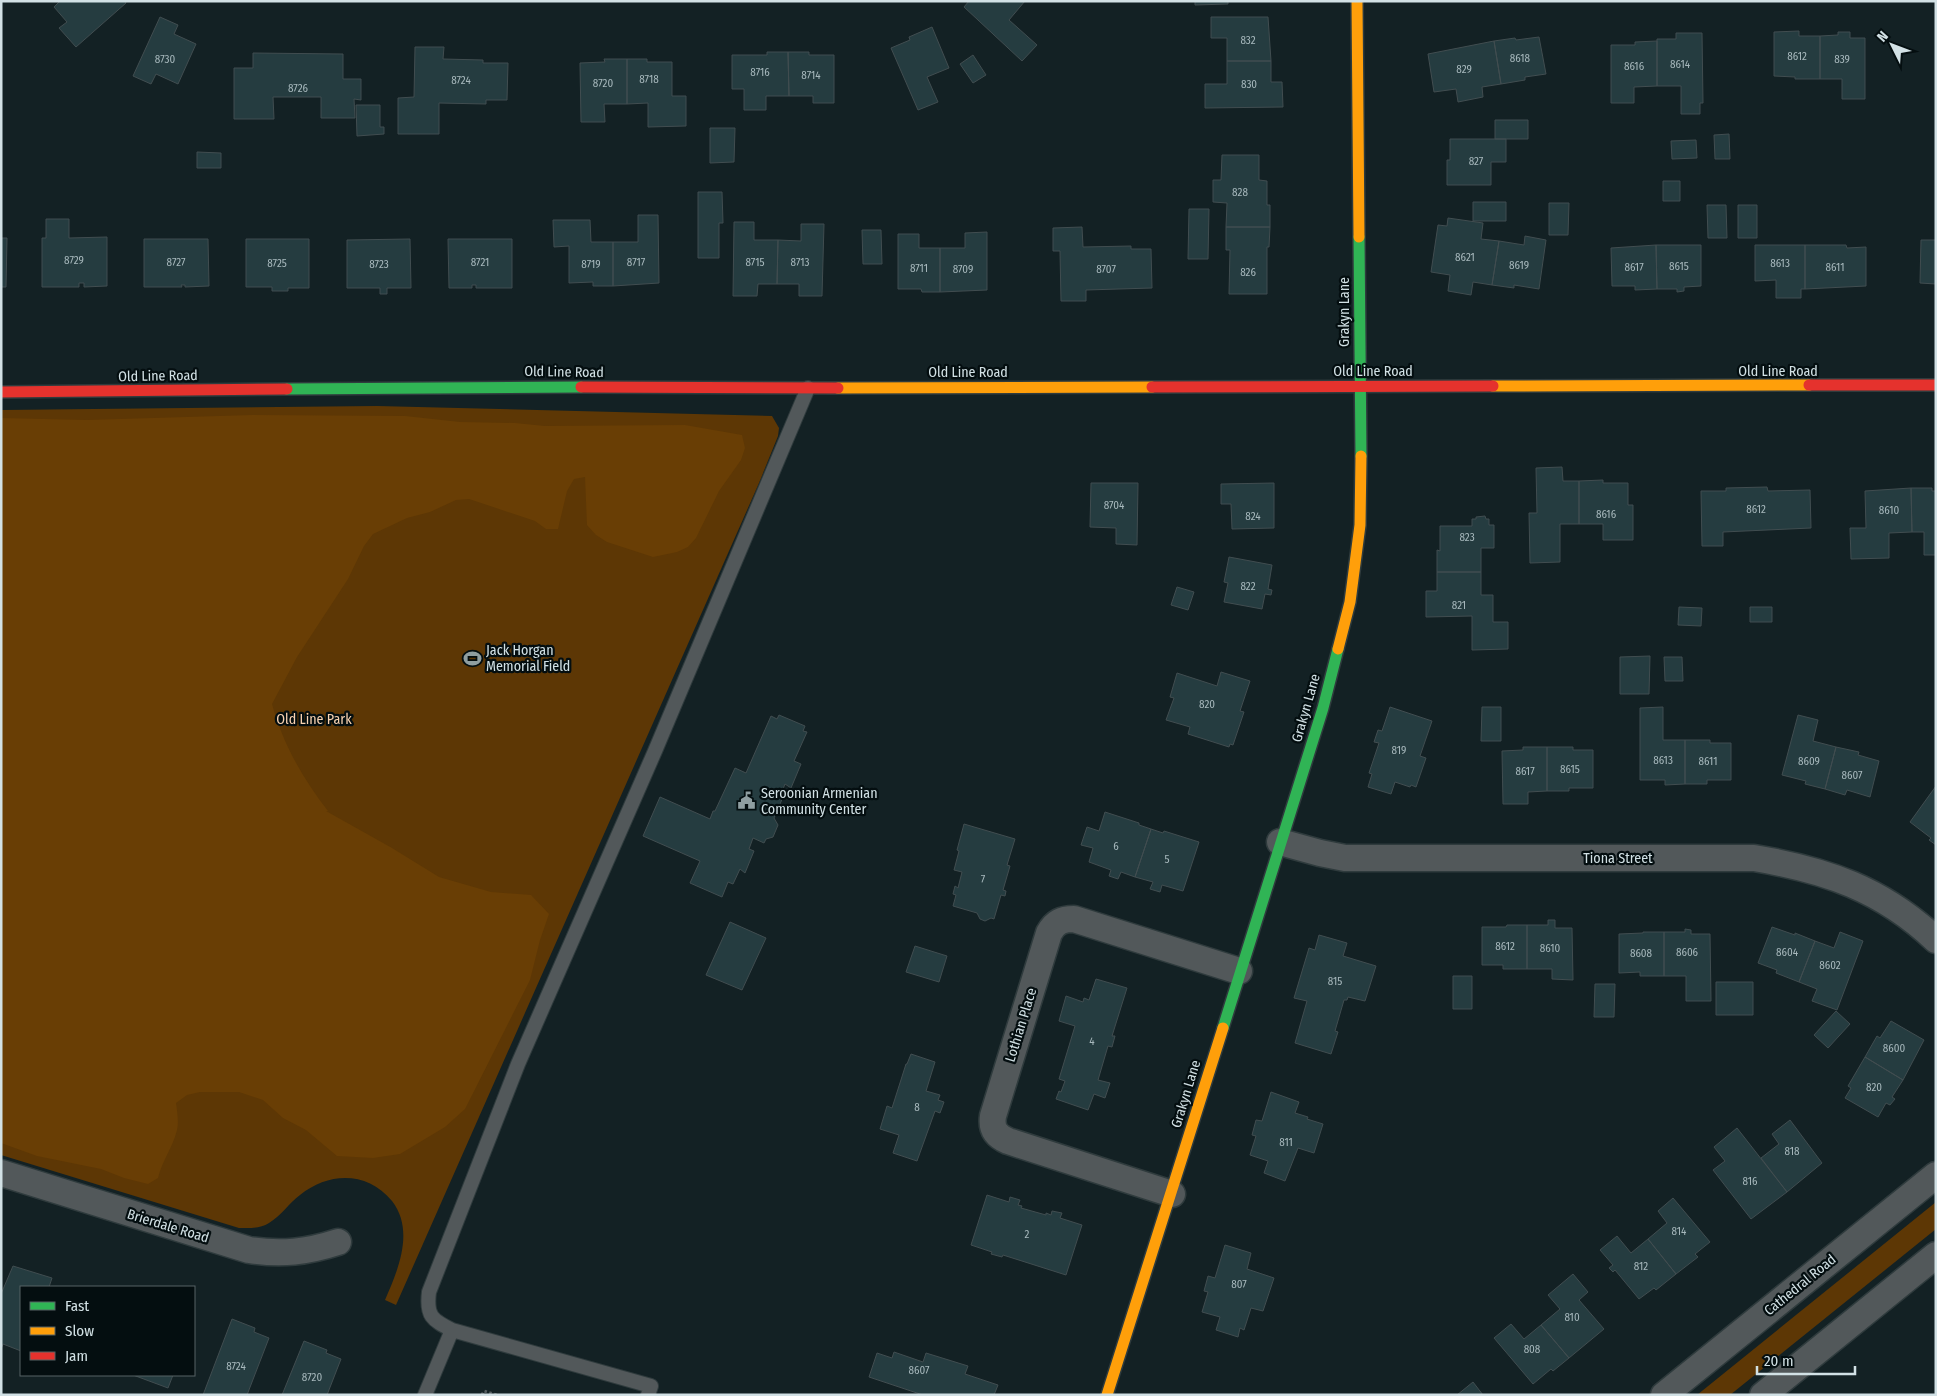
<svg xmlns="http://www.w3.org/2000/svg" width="1937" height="1396" font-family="'Fira Sans Condensed',sans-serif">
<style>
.green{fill:#5d3705}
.forest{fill:#693e05}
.building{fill:#253c40;stroke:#414d50}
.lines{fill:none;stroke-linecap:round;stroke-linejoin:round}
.lane-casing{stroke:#2f3b3d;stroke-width:16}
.street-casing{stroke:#2f3b3d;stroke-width:29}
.fast-casing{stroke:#2f3b3d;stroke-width:14}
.slow-casing{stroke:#2f3b3d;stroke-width:14}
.jam-casing{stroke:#2f3b3d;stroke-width:14}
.path{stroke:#555d60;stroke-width:3;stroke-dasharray:2.5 2.5;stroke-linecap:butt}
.lane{stroke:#52585a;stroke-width:14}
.street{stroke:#52585a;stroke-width:26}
.fast{stroke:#30b455;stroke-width:11}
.slow{stroke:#ff9f0a;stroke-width:11}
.jam{stroke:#e5322d;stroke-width:11}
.labels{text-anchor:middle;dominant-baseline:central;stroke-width:4.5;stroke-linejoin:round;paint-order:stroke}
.number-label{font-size:11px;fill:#a7b8bc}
.street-label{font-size:14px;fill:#d2e1e5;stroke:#040e10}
.poi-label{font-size:14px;fill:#d2e1e5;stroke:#040e10;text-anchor:start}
.park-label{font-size:14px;fill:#f8d2b1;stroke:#040e10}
</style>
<rect width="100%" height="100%" fill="#132124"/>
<path class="green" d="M377 406 772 416 779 428 778 436 759 483 396 1305 385 1300C398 1270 415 1231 392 1201 367 1171 329 1172 300 1195 289 1203 281 1216 269 1223 260 1229 249 1228 239 1228L1 1155V410Z
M1936 1202V1229L1730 1395H1697Z"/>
<path class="forest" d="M252 415 405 416 460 422 515 423 545 426 685 425 742 435 745 448 741 460 719 491 696 538 688 547 677 552 653 557 607 542 596 535 587 525 585 477 574 479 567 491 558 529H546L535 521 469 499 456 500 430 512 407 518 373 534 364 546 348 579 297 657 272 704C283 744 303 779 328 811H326L392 848 439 877 491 892 531 895 549 914 540 940 530 980 465 1109 445 1127 400 1154 373 1158 337 1156 306 1130 283 1118 263 1100 239 1092H200L187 1095 176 1103C177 1111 179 1122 177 1130 173 1147 162 1161 158 1178L148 1184 124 1178 101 1169 37 1156 1 1143V418L87 420Z"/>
<path class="building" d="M60 1H125L126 3 76 47 59 28 67 22 54 7Z
M969 1H1025L1009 20 1037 45 1022 61 964 7Z
M1195 1H1228V4L1195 5Z
M160 17 178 25 174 34 196 44 178 84 156 74 151 84 133 76Z
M1211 17H1268L1271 61H1227V38H1211Z
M932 27 949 68 927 77 938 102 918 110 891 48 910 40 909 37Z
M1799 31V36H1820V79H1795V77L1774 76V32Z
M1838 32H1850V38H1865V99H1842V79H1820V36L1838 35Z
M1676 33H1702L1703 103H1700V114H1681V86H1657V39H1676Z
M1539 37 1546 74 1525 77V80L1501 84 1494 41 1515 38 1516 40Z
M1494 41 1501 84 1482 87 1483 97 1458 102 1456 89 1434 92 1428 54Z
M1657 41V86L1634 87V103H1611V45H1635V42Z
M415 47H444L443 59 483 60V63H508L507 100H486V104L439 103V134H398V98L414 97Z
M767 52H788L789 96H766V110H744V89H732V55H767Z
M788 52H809V55H834V103H813V96H789Z
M253 53 343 54V79H361V100L354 99 355 118H321V97H273L274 119H234V68H253Z
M973 55 986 75 973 83 960 64Z
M604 59H627V104H604L605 122H581L580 63 605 62Z
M627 59H647V62H672V96H686V126L648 127V103L627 104Z
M1227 61H1271V82H1282L1283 107 1205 108V84H1227Z
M356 105H380V127H384V134L357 136Z
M1495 120H1528V139H1495Z
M710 128H735L734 162 710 163Z
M1729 134 1730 159H1715L1714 135Z
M1450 139H1506V162H1491V185H1447V160H1450Z
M1696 140 1697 158 1672 159 1671 141Z
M197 152 221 153V168H197Z
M1222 155H1259V180L1267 181V205H1270V227H1226L1227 203 1213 202V180H1221Z
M1663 181H1680V201H1663Z
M698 192H722L723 223H719V258H698Z
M1473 202H1506V221H1473Z
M1549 203H1569L1568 235H1549Z
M1707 205H1726L1727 238H1708Z
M1738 205H1757V238H1738Z
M1189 209H1209L1208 259H1188Z
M638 215H658L659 283 613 286V242H638Z
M1448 218 1483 223 1481 239 1499 241 1492 285 1473 282 1471 295 1448 291 1450 275 1431 272 1438 225 1447 226Z
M46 219H69V238L107 237V286L84 287V283H79V287H42V238H46Z
M553 220H590L591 242H613V286H593V282L569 283V246L554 247Z
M734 222H754V240H778L777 284H758L757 296H733Z
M801 224H824L822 296H799V284H777L778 240 801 241Z
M1082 227 1083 247 1131 246V249H1151L1152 288 1086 290V301H1061L1060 251H1053V228Z
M1226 227H1270L1269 247H1267V294H1229L1230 250H1226Z
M862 230H881L882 264H863Z
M987 232V290L940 292V248H965V233Z
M898 234H919V248H940V292H922L921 289H898Z
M1525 236 1546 240 1539 289 1514 285V288L1492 285 1499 241 1524 245Z
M1 238H7L6 287H1Z
M144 239H208L209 286 185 287V285H181L182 287H144Z
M246 239H309V288H288V291H272V287H246Z
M410 239 411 288H387V294H380V288H347V240Z
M448 239H512V288H476V285H472V288H449Z
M1921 240H1936V284L1920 283Z
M1656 245H1701V286L1684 287V291L1677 292V289H1657Z
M1656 245 1657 289 1635 290V286H1612L1611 248Z
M1755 245H1805V289H1801V298H1776V280L1755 281Z
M1805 245H1846L1847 248 1866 247V286L1805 289Z
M1562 467 1563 481H1579V524H1560V562L1530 563 1529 513H1537L1536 468Z
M1603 480V483H1628V505H1633V540H1603V524H1579V481Z
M1091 483H1138L1137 545 1116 544V528L1090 527Z
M1274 483V528L1232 529 1231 504H1221V484Z
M1767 487 1768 491 1810 490 1811 528 1723 532V546H1702L1701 491H1726V488Z
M1911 488 1912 532 1889 533V558L1851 559 1850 528H1866L1865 491Z
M1911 488H1932V491H1936V555H1924V532H1912Z
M1485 516 1486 519H1489V525H1494V548H1481V572H1437V550L1440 551V526H1472V519H1476V517Z
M1229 557 1272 565 1268 589 1272 590 1271 595 1265 594 1262 609 1224 602 1228 583 1224 582Z
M1437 572H1481V595H1493V622H1508V649L1472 650V616L1426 617V591H1437Z
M1177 587 1194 592 1188 610 1171 605Z
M1679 607 1702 608 1701 626 1678 625Z
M1750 607H1772V622H1750Z
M1650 656 1649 694H1620V657Z
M1664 657H1682L1683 681H1665Z
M1221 672 1250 681 1240 711 1244 712 1233 745 1230 744 1229 747 1188 734 1190 727 1166 720 1174 698 1170 697 1177 673 1217 686Z
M1390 707 1432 721 1420 756 1426 758 1416 787 1411 785 1410 787 1395 782 1391 794 1368 787 1372 774 1369 773 1379 743 1374 742 1378 730 1382 731Z
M1482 707H1501V741H1481Z
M1663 707V740H1685V784L1665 785V780H1640V708Z
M779 715 805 726 803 731 807 732 794 761 801 764 791 788 785 784 783 789 786 790 774 818 778 825 773 837 766 839 764 843 753 838 749 849 754 851 745 873 740 869 733 884 728 882 722 897 690 883 700 861 643 836 660 797 710 819 713 811H715L735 768 746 773 771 716 777 719Z
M1798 715 1818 720 1813 741 1836 747 1825 789 1805 784 1806 781 1782 775Z
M1685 740H1710V743H1731V780H1707V784H1685Z
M1523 747H1547V791L1528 792V804H1503L1502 751 1523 750Z
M1547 747H1573V750H1593V788H1569V791H1547Z
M1836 747 1859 752 1858 755 1879 761 1870 797 1847 790 1845 795 1825 789Z
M1936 786V845L1929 840 1931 838 1910 822Z
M1105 812 1139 823V825L1151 829 1135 877 1121 872 1118 879 1109 876 1111 870 1089 862 1093 848 1081 845 1087 827 1099 831Z
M964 824 1015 839 1007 865 1010 866 1003 890 1006 891 1005 896 1001 895 994 919 991 918 985 921 980 919 977 913 953 906 956 895 953 894 955 886 958 888 962 872 954 870 959 851 957 850Z
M1151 829 1163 833 1164 831 1199 842 1183 891 1162 885 1160 892 1150 889 1153 882 1135 877Z
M1548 920H1555V928H1572L1573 980 1552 979V969H1527V925H1548Z
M730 922 766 938 742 990 706 975Z
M1507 925H1527V969H1503V965H1482V927H1506Z
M1772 927 1795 935V933L1815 941 1799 982 1776 973 1777 970 1758 963Z
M1685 929 1691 930V934H1710L1711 1001H1686V976H1664V932H1685Z
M1643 932H1664V976H1640V972L1619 973V934L1643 933Z
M1840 932 1863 941 1837 1010 1812 1001 1817 989 1799 982 1815 941 1834 948Z
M1319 935 1347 943 1343 956 1376 966 1365 1001 1348 997 1347 1000H1344L1335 1031 1338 1032 1331 1054 1295 1043 1307 1001 1294 998 1309 948 1315 950Z
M915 946 947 956 939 982 906 972Z
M1453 976H1472V1009H1453Z
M1096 979 1127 988 1112 1036H1115L1112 1047 1108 1046 1098 1080 1110 1083 1105 1098 1094 1094 1088 1110 1056 1099 1059 1091 1061 1092 1065 1081 1059 1079 1075 1026 1059 1021 1066 996 1083 1002 1084 998 1089 1000Z
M1716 982H1753V1015H1716Z
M1595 984H1615L1614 1017H1594Z
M1836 1011 1850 1024 1828 1048 1814 1035Z
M1891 1021 1924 1040 1903 1080 1865 1057 1877 1036 1880 1038Z
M911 1054 935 1062 926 1091 940 1095 938 1100 944 1102 940 1113 935 1111 917 1161 893 1153 899 1135 880 1129 887 1106 892 1108 906 1064H907Z
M1865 1057 1903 1080 1892 1097 1895 1099 1890 1105 1886 1103 1878 1117 1845 1098 1851 1088 1848 1086Z
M1271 1092 1299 1102 1295 1113 1308 1117 1307 1119 1323 1124 1314 1153 1298 1148 1285 1181 1264 1173 1268 1161 1250 1155 1256 1136 1252 1135 1256 1120 1262 1121Z
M1790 1120 1822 1163 1787 1192 1761 1158 1779 1144 1772 1134Z
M1737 1128 1787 1192 1751 1219 1713 1170 1725 1161 1714 1147Z
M987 1195 1009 1202 1010 1197 1020 1200 1018 1205 1022 1206 1021 1208 1046 1215V1213L1051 1215 1052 1211 1062 1213 1060 1218 1082 1225 1066 1275 1003 1255 1002 1257 991 1254 992 1252 971 1245Z
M1673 1198 1710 1242 1695 1254 1698 1257 1676 1274 1648 1239 1667 1223 1658 1211Z
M1617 1236 1631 1253 1648 1239 1676 1274 1656 1290 1654 1288 1639 1299 1615 1270 1613 1272 1609 1268 1613 1265 1600 1250Z
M1225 1245 1251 1253 1247 1269 1274 1278 1263 1311 1251 1308 1244 1330 1240 1328 1238 1337 1216 1330 1220 1317 1202 1312 1208 1292 1204 1291 1208 1276 1215 1278Z
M13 1266 52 1278 49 1287H21V1351L3 1344 1 1349V1294Z
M1573 1274 1588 1292 1579 1300 1604 1329 1569 1358 1541 1325 1560 1309 1548 1295Z
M232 1319 255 1328 254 1332 269 1338 247 1395H203Z
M1511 1324 1524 1339 1541 1325 1569 1358 1553 1371 1551 1369 1533 1384 1494 1338Z
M304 1341 327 1350 326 1353 341 1359 327 1395H282Z
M894 1352 923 1362 926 1353 968 1366 965 1374 998 1385 994 1395H923L869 1377 877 1353 892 1358Z
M133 1375H173L168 1388Z
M1473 1382 1483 1395H1457Z"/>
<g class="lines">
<defs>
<path id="lane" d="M452 1330C432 1320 426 1316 429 1292L518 1064 655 751 808 388
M425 1395 452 1330 651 1386 648 1395"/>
<path id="street" d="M1280 842 1320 853 1345 858H1754C1826 870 1882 889 1936 940
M1 1173 249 1250C282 1255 307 1252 338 1242
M1172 1194 1008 1141C996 1136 991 1129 993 1116L1049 933C1055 922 1062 919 1074 919L1239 971
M1664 1395 1936 1175
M1763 1395 1936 1255"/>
<path id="fast" d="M1359 237 1361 456
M287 389 581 387
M1223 1028 1323 708 1338 649"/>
<path id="slow" d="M1357 1 1359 237
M1493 386 1809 385
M838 388 1152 387
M1338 649 1350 602 1360 525 1361 456
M1107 1395 1223 1028"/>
<path id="jam" d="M1809 385H1936
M581 387 838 388
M1152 387 1493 386
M1 392 287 389"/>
</defs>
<use href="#lane" class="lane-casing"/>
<use href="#street" class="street-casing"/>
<use href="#fast" class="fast-casing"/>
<use href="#slow" class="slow-casing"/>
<use href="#jam" class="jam-casing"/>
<path class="path" d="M482 1395 484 1391 497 1395"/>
<use href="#lane" class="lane"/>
<use href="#street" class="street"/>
<use href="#fast" class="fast"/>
<use href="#slow" class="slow"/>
<use href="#jam" class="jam"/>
</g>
<defs>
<symbol id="stadium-bare" viewBox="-9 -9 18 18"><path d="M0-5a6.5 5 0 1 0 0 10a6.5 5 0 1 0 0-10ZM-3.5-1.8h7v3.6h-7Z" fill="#8f9ea1" stroke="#040e10" stroke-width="2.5" paint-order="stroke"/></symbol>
<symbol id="civic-bare" viewBox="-9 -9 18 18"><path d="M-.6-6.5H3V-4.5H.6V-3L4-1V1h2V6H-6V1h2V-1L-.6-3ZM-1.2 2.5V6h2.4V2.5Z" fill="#8f9ea1" stroke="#040e10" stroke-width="2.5" paint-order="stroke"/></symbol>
</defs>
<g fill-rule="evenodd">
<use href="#stadium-bare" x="460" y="646" width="25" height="25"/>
<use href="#civic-bare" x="734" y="788" width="25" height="25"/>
</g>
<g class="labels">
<g class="number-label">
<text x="1248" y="40">832</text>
<text x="1797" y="56">8612</text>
<text x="1520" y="58">8618</text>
<text x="165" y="59">8730</text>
<text x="1842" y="59">839</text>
<text x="1680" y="64">8614</text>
<text x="1634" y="66">8616</text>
<text x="1464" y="69">829</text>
<text x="760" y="72">8716</text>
<text x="811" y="75">8714</text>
<text x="649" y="79">8718</text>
<text x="461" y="80">8724</text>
<text x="603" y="83">8720</text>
<text x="1249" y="84">830</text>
<text x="298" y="88">8726</text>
<text x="1476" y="161">827</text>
<text x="1240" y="192">828</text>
<text x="1465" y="257">8621</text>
<text x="74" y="260">8729</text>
<text x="176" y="262">8727</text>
<text x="480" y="262">8721</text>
<text x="636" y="262">8717</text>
<text x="755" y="262">8715</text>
<text x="800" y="262">8713</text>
<text x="277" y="263">8725</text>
<text x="1780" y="263">8613</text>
<text x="379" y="264">8723</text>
<text x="591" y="264">8719</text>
<text x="1519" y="265">8619</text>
<text x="1679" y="266">8615</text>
<text x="1634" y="267">8617</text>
<text x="1835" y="267">8611</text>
<text x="919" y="268">8711</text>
<text x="963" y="269">8709</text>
<text x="1106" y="269">8707</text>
<text x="1248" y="272">826</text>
<text x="1114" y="505">8704</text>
<text x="1756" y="509">8612</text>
<text x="1889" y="510">8610</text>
<text x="1606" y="514">8616</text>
<text x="1253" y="516">824</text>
<text x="1467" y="537">823</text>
<text x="1248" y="586">822</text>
<text x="1459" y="605">821</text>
<text x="1207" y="704">820</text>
<text x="1399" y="750">819</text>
<text x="1663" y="760">8613</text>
<text x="1708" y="761">8611</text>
<text x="1809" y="761">8609</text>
<text x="1570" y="769">8615</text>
<text x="1525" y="771">8617</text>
<text x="1852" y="775">8607</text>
<text x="1116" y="846">6</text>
<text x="1167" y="859">5</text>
<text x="983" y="879">7</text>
<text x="1505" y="946">8612</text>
<text x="1550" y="948">8610</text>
<text x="1687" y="952">8606</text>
<text x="1787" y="952">8604</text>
<text x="1641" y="953">8608</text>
<text x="1830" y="965">8602</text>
<text x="1335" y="981">815</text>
<text x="1092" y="1041">4</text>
<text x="1894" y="1048">8600</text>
<text x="1874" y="1087">820</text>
<text x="917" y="1107">8</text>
<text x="1286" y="1142">811</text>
<text x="1792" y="1151">818</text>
<text x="1750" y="1181">816</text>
<text x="1679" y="1231">814</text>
<text x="1027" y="1234">2</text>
<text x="1641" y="1266">812</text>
<text x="1239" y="1284">807</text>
<text x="1572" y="1317">810</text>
<text x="1532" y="1349">808</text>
<text x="236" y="1366">8724</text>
<text x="919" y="1370">8607</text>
<text x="312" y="1377">8720</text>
</g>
<g class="street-label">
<text transform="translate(1344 312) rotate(-90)">Grakyn Lane</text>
<text x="1373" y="371">Old Line Road</text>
<text x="1778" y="371">Old Line Road</text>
<text transform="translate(564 372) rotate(1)">Old Line Road</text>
<text x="968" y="372">Old Line Road</text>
<text transform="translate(158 376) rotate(-1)">Old Line Road</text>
<text transform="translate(1306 708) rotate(-74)">Grakyn Lane</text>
<text x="1618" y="858">Tiona Street</text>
<text transform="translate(1021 1025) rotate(-73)">Lothian Place</text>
<text transform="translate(1186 1094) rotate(-73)">Grakyn Lane</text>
<text transform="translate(168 1226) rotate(17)">Brierdale Road</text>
<text transform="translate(1800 1285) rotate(-39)">Cathedral Road</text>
</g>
<g class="poi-label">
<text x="486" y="650">Jack Horgan<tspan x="486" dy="16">Memorial Field</tspan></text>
<text x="761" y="793">Seroonian Armenian<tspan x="761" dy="16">Community Center</tspan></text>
</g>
<g class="park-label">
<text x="314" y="719">Old Line Park</text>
</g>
</g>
<rect width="1937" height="1396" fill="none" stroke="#d2e1e5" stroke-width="5"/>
<rect x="20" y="1286" width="175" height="90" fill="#040e10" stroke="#566265"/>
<rect x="30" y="1302" width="25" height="8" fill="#30b455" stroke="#566265"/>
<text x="65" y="1311" font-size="15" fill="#d2e1e5">Fast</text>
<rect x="30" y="1327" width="25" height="8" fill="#ff9f0a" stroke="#566265"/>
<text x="65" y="1336" font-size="15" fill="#d2e1e5">Slow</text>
<rect x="30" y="1352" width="25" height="8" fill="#e5322d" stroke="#566265"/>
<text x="65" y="1361" font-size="15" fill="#d2e1e5">Jam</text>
<g transform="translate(1892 45) rotate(312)" stroke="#040e10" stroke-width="4" paint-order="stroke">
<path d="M0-4L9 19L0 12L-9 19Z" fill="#d2e1e5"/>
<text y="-8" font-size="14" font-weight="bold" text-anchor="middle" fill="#d2e1e5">N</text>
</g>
<path d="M1757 1366v8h98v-8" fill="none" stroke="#d2e1e5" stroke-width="2.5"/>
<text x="1764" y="1366" font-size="15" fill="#d2e1e5" stroke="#040e10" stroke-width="4" paint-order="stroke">20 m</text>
</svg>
